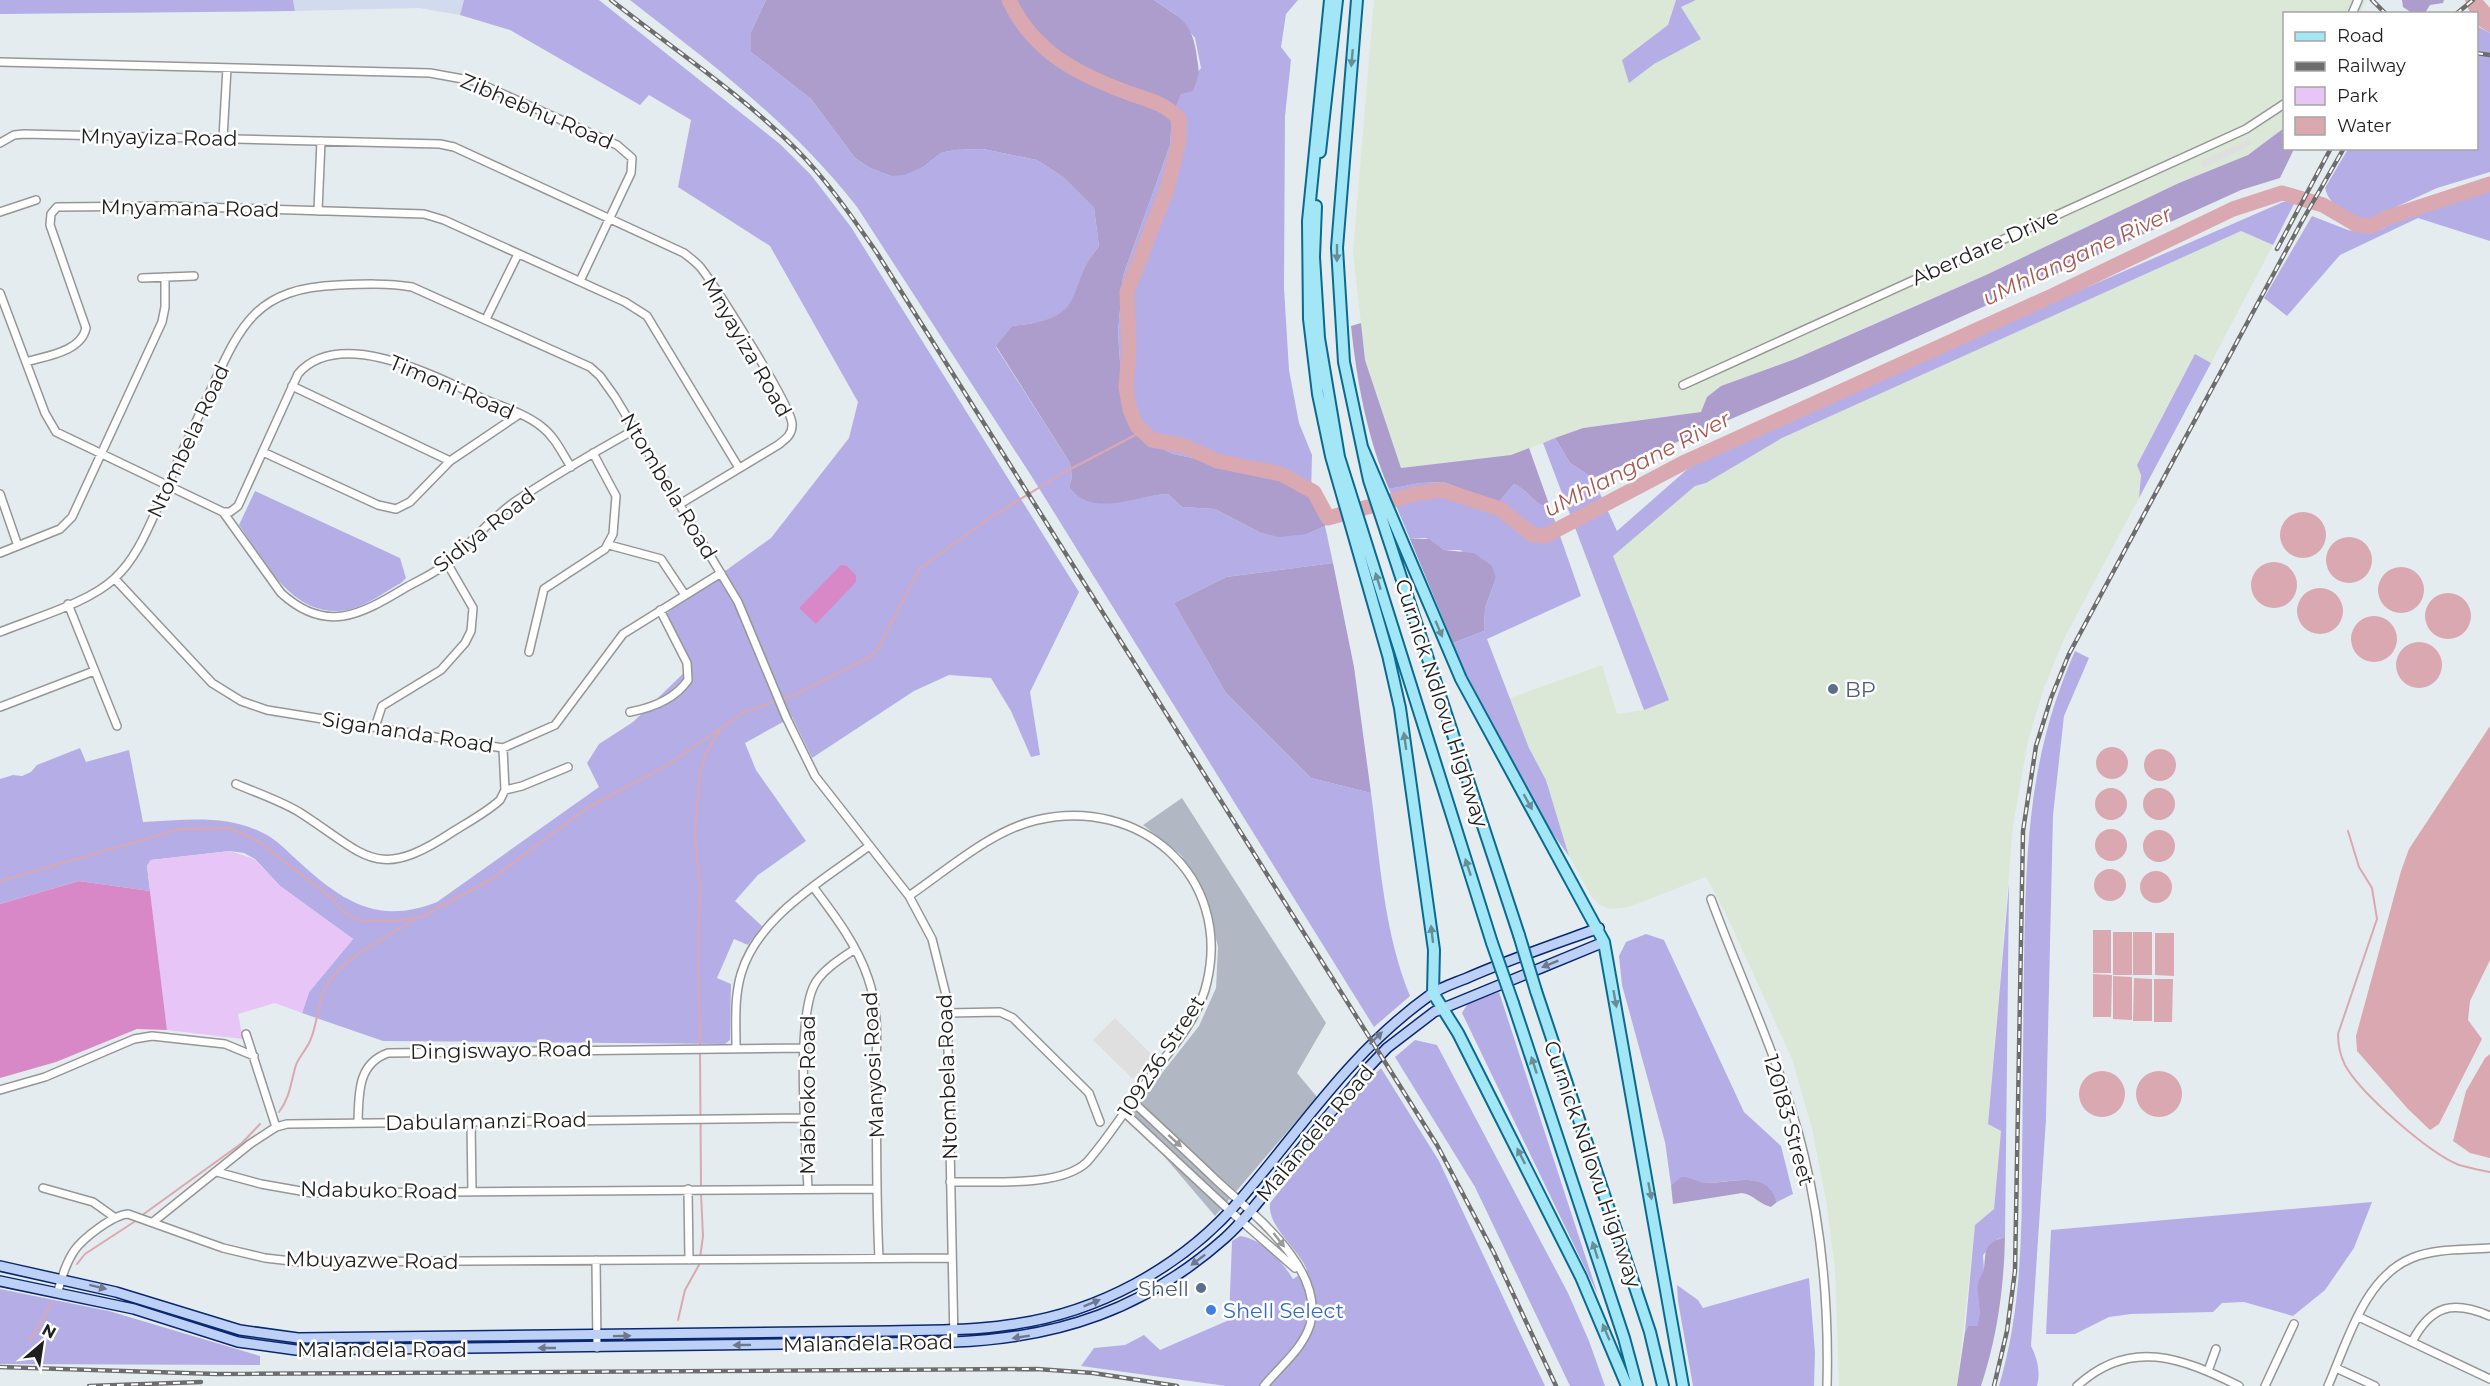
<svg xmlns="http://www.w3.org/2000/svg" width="2490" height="1386" font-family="Montserrat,sans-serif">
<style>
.industrial{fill:#dbe8d8}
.construction{fill:#b1b8c3}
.farmland{fill:#d2daed}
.grass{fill:#b5aee6}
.forest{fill:#ac9dcc}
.park{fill:#e7c5f6}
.pitch{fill:#d988c7}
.parking{fill:#dfdfdf}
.water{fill:#daa8b0}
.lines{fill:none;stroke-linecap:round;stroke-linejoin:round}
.stream{stroke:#daa8b0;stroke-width:2}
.river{stroke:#daa8b0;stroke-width:15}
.street-casing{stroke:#969696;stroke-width:10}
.secondary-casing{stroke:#0b2770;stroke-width:12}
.primary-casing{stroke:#096b91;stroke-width:14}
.street{stroke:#fff;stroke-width:7}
.secondary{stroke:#bdd0f6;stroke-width:9}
.primary{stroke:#a3e7f6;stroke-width:10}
.rail-casing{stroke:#6d6d6d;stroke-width:4.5}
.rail{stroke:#fff;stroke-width:2;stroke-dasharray:7;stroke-linecap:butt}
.primary-bridge-casing{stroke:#096b91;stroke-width:14;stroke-linecap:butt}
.primary-bridge{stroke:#a3e7f6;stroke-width:10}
.oneway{fill:#688d95}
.oneway2{fill:#6e788a}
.oneway3{fill:#9a9a9a}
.service-dot{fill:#5c6f8a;stroke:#fff;stroke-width:2}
.shop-dot{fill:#3f7fe0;stroke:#fff;stroke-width:2}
.labels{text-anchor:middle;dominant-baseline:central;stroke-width:5;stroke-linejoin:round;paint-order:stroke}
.street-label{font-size:21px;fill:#1f1f1f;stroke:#fff}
.service-label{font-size:21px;fill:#4e5e75;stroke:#fff;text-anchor:start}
.shop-label{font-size:21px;fill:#366cbe;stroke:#fff;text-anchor:start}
.water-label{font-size:22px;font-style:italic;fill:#a95a50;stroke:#fff}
</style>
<rect width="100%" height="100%" fill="#e5ecef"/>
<path class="industrial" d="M1374 0H2366L2360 13 2284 14V128L2248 155 2179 183 1986 275 1878 322 1795 359 1721 386 1707 397 1701 412 1583 428 1511 455 1401 468 1365 360 1353 252Z
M2241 231 2273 245 2211 363 2195 354 2137 464 2141 475 2139 498 2065 637 2044 688 2028 741 2013 826 1988 1123 2001 1131 1994 1209 1975 1226 1957 1386H1839L1835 1269 1826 1200 1812 1129 1792 1059 1725 912 1706 877 1629 907 1610 909 1600 905 1591 896 1569 856 1546 780 1529 748 1510 698 1602 665 1617 714 1644 710 1669 700 1612 556 1652 521 1695 486 1706 483 1782 438Z"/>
<path class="construction" d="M1182 798 1326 1023 1297 1073 1317 1097 1215 1216 1129 1115 1199 1026 1216 988 1218 947 1206 898 1181 855 1143 825Z"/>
<path class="farmland" d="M293 0H464L460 15 419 8 295 11Z"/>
<path class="grass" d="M0 0H293L295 11 0 14Z
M464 0H599L780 144 811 175 851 227 1079 592 1030 692 1040 755 1031 757 1011 711 991 678 949 675 914 691 812 758 792 717 745 743 756 770 806 841 758 875 735 901 762 926 748 945 734 939 717 978 731 984 730 1040 725 1044 383 1041 302 1013 309 992 353 939 280 886 255 859 244 853 230 851 151 860 147 866 150 891 79 881 0 904V779L13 775 22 776 31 772 37 765 80 748 86 762 129 750 143 822C182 820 225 814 261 832 275 838 286 850 297 860 341 900 376 926 437 902L599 787 587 763 599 744 633 722 691 666 667 613 771 538 849 438 858 402 770 246 678 187 691 120 649 95 640 105 510 30 460 15Z
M630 0H766L751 32V52L811 99 855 158 870 168 891 176 923 167 941 153 954 150 983 149 1037 160 1063 177 1094 208 1099 246C1086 261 1085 278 1076 296 1064 321 1036 323 1012 326L996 347 1070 463 1072 477 1069 487C1090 516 1138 495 1168 494L1182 507 1215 509 1259 532 1307 534 1325 526 1333 563 1226 577 1174 603 1226 693 1311 778 1371 793C1380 860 1384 933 1410 996L1374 1027 1032 477 857 207C793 125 712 64 630 0Z
M1154 0H1298L1286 14 1281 47 1291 60 1285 116 1284 288 1289 370 1299 423 1312 455 1311 495 1280 476 1173 454 1145 441 1133 428 1123 406 1118 332 1123 276 1170 145 1172 117 1181 93 1201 68 1195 38 1175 14Z
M1676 0H1696L1681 7 1701 39 1654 64 1629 83 1622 60 1668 25Z
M2477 26 2490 33V172L2437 188 2368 220C2349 216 2330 208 2325 188L2348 149 2476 148Z
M2490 187V241L2418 218 2340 255 2287 316 2264 298 2312 216 2348 230 2367 233 2382 229 2405 213 2447 203Z
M2283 202H2295L2273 245 2241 231 1782 438 1706 483 1695 486 1613 556 1669 700 1644 710 1543 443 1555 438 1570 463 1593 478 1617 531 1691 466 1938 352Z
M2195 354 2211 363 2139 498 2141 475 2137 465Z
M1444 482 1498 503 1514 484C1529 490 1533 505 1550 507L1581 596 1487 639 1529 748 1546 780 1569 856C1521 792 1482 717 1453 643L1484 631 1485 608 1496 578 1460 550H1444L1426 538 1410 539 1389 489 1420 483Z
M255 491 400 558 406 578 401 583C386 591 369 604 352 609 295 623 266 564 239 525Z
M2075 651 2089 658 2064 716 2053 815 2046 1119 2031 1346C2037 1358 2041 1372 2037 1386H1999C2021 1312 2022 1238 2022 1161 2023 1095 2023 1028 2024 962 2026 848 2028 757 2075 651Z
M2009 884 2005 1237 1998 1239 1983 1255 1984 1271 1978 1286 1980 1320 1977 1326H1968L1965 1332 1975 1225 1994 1209 2001 1131 1988 1124Z
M1646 934 1664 940 1744 1112 1781 1146 1793 1194 1777 1202C1767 1169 1730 1183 1706 1183 1687 1182 1692 1171 1671 1185L1665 1142 1622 985 1619 956 1626 942Z
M1499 992 1598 1295 1462 1013 1468 1003Z
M1415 1040 1437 1045 1568 1293 1589 1341 1605 1386H1570L1475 1187 1395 1057Z
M1381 1068 1439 1161 1545 1386H1226L1081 1366 1094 1348 1125 1345 1144 1335 1160 1350 1229 1320 1232 1241 1240 1236C1262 1239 1281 1260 1293 1279L1307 1270C1299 1249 1267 1227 1270 1203L1370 1079Z
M2372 1202 2354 1248 2325 1290 2293 1316 2244 1302 2222 1303 2213 1312 2131 1314 2109 1317 2075 1334H2046L2051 1230Z
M1809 1278 1815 1353 1814 1386H1693L1678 1301 1677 1285 1698 1300 1703 1308Z
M0 1289 109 1311 260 1356V1365L0 1364Z"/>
<path class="forest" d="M766 0H1154C1178 17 1191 20 1196 51 1199 74 1201 68 1193 91L1181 94 1172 117 1170 145 1123 276 1118 332 1123 406 1133 428 1145 441 1173 454 1281 476 1311 495 1326 520 1325 526 1307 534 1279 537 1259 532 1215 509 1182 507 1168 494C1137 495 1092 519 1069 487L1072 477 1070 463 996 346 1012 326C1092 318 1062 292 1099 246L1094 208 1063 177 1037 160 983 149 954 150 941 153 923 167 904 175 891 176 870 168 855 158 811 99 751 52V32Z
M2402 0H2444L2443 3 2430 5 2425 13H2412L2403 7Z
M2284 128V148L2294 149 2280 178 2241 190 1822 380 1593 478 1570 463 1555 438 1583 428 1701 412 1707 397 1721 386 1795 359 1986 275 2179 183 2248 155Z
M1361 323 1365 360 1401 468 1511 455 1529 448 1550 507C1532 505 1529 490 1514 484L1498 503 1444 482 1420 483 1389 489C1367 437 1357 382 1351 326Z
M1410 539H1429L1444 550 1474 553 1492 566 1496 578 1485 608 1484 631 1453 643Z
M1333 563 1354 667 1371 793 1311 778 1226 693 1174 603 1226 577Z
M1682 1177C1691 1177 1698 1182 1705 1183 1730 1184 1767 1168 1777 1202L1771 1207C1759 1204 1754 1195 1742 1193L1673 1204 1671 1185Z
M2005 1237C2004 1288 1997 1338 1981 1386H1957L1965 1332 1968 1326H1977C1983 1314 1976 1295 1978 1283 1979 1278 1983 1274 1984 1269 1986 1252 1983 1243 2005 1237Z"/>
<path class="park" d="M230 851 254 859 280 886 353 939 309 992 302 1013 275 1003 238 1014 243 1039 167 1030 147 866 151 860Z"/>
<path class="pitch" d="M841 565 847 566 856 575V582L816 624 799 608Z
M79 881 150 891 167 1030 137 1029 56 1062 0 1078V904Z"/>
<path class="parking" d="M2249 139 2252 145 2203 168 2201 161Z
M1115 1018 1152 1055 1148 1060 1150 1062 1133 1079 1093 1040Z"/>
<path class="water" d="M2465 0H2483L2490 8V33L2477 25 2476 14 2470 13Z
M2280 535a23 23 0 1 1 46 0a23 23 0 1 1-46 0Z
M2326 560a23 23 0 1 1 46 0a23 23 0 1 1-46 0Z
M2251 585a23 23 0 1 1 46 0a23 23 0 1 1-46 0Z
M2378 590a23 23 0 1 1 46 0a23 23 0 1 1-46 0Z
M2297 611a23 23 0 1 1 46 0a23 23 0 1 1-46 0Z
M2425 616a23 23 0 1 1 46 0a23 23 0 1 1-46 0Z
M2351 639a23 23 0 1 1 46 0a23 23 0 1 1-46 0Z
M2396 665a23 23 0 1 1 46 0a23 23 0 1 1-46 0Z
M2490 726V960L2470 1001 2468 1020 2482 1039 2439 1124 2430 1130 2408 1109 2357 1051 2356 1036 2401 871 2409 849Z
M2096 763a16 16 0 1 1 32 0a16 16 0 1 1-32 0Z
M2144 765a16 16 0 1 1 32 0a16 16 0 1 1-32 0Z
M2095 804a16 16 0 1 1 32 0a16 16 0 1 1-32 0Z
M2143 804a16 16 0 1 1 32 0a16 16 0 1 1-32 0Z
M2095 845a16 16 0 1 1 32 0a16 16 0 1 1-32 0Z
M2143 846a16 16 0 1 1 32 0a16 16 0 1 1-32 0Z
M2094 885a16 16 0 1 1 32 0a16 16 0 1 1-32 0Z
M2140 887a16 16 0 1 1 32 0a16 16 0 1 1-32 0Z
M2093 930H2111V973H2093Z
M2113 932H2132V975H2113Z
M2133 932H2152V975H2133Z
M2155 933H2174V976L2155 975Z
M2093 974 2112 975 2111 1017H2093Z
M2113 976 2132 977V1020L2113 1019Z
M2134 978 2152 979V1021H2133Z
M2154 979H2173L2172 1022H2154Z
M2490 1054V1158L2470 1153 2453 1141 2466 1091 2485 1058Z
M2079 1094a23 23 0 1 1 46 0a23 23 0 1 1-46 0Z
M2136 1094a23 23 0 1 1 46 0a23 23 0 1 1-46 0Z"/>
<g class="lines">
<path class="stream" d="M2348 831 2359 867 2372 888 2377 919 2338 1034C2338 1045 2340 1055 2345 1065 2360 1093 2429 1153 2459 1165 2469 1168 2480 1170 2490 1172
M0 881 180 829 230 828 258 841 334 900 342 911 357 920 394 921 421 917 490 880 587 808 667 765 743 713 796 694 868 658 878 649 919 569 991 517 1063 473 1141 432 1152 440
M700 1046 698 953 700 889 695 834 700 773 705 755 721 728
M700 1052 701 1187
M279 1112C290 1098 291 1081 296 1065 299 1057 306 1050 310 1041 319 1021 317 998 330 980 352 951 386 939 415 919
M141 1216 242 1143 260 1124
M77 1264 85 1254 137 1220
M678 1320 685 1290 699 1265 703 1236 701 1193
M30 1340 52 1302"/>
<path class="river" d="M1009 0C1033 51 1075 73 1126 92 1147 100 1164 102 1179 119V141L1167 189 1127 292 1129 352 1126 387 1130 410 1137 426 1152 440 1182 445 1217 461 1281 474 1314 492 1328 518 1415 494 1442 490 1500 509 1533 535 1545 536 1685 462 2054 295 2233 209 2282 193 2323 205 2357 225 2372 226 2386 218 2490 184"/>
<defs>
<path id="street" d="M2352 14 2358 0
M0 62 430 73 474 81 617 145 632 158 631 173 580 281
M223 138 227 68
M0 143 14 135 24 134 440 144 454 147 684 253C690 258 696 262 701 268 717 289 789 402 792 423 793 434 786 439 778 445L680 504
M318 211 321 141
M0 212 36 200
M142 278 194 276
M0 293 45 413 56 432 223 512 281 593C326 634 360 615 405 588 419 580 436 573 448 562 472 543 491 518 516 501 554 475 595 452 634 430
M486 319 518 254
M26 362C46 356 81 352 86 328L50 225 51 214 57 207 164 206 424 214 444 220 625 302 647 316 739 468
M1683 385 2246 129 2284 104
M292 386 450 461
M263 452 378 505 396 509 410 502 450 461 518 415
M0 494 18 546
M223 512H230L238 506 298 374C340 325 439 378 484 399 503 407 526 414 542 427 555 437 562 453 571 467
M609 545 661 559 685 595
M0 553 60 529 72 517 162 322 165 307V277
M115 579 212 683 241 701 267 710 503 748 555 725 623 634 721 573
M68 604 117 726
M0 632C34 618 89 603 115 578 137 558 149 526 161 500 176 465 192 430 208 396 240 326 254 288 339 285 363 284 388 283 412 287L590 367 600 376 615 397 738 602 786 717 815 776 909 896 932 939 947 999 954 1342
M529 652 544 589 605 549 613 534 616 496 593 453
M0 707 94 671
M630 712C651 708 675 699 688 680L687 663 660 610
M375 727 382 706 441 670 465 643 471 631 473 608 447 563
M236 784C257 793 279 800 299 812 368 856 376 883 454 831 470 821 487 812 500 800L505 790 503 748
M505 790 522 786 568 767
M814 888C835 916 857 945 868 978 880 1011 876 1049 876 1083 877 1142 876 1200 879 1258
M909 896C947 870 992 830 1037 820 1139 796 1232 875 1207 982 1199 1020 1166 1055 1143 1086 1125 1111 1108 1138 1087 1162 1060 1188 987 1181 950 1182
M1711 899C1742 983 1783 1067 1804 1155 1822 1230 1829 1309 1827 1386
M947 1013 1000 1012 1013 1018 1089 1093 1100 1122
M246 1034 276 1127
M736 1048C736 1024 734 998 741 974 758 916 824 880 869 846
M0 1090 45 1077 134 1039 152 1036 225 1044 254 1056
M1132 1101C1160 1127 1188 1153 1215 1179 1250 1212 1326 1268 1310 1325 1302 1350 1280 1366 1264 1386
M1124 1112 1230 1211 1295 1268
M471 1121 472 1192
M358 1122C359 1094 357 1064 388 1053L804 1048
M217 1172 261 1184 312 1193 876 1189
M43 1188 93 1202 114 1217
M688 1189 689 1260
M808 1189C806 1145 795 1014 816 982 825 968 842 958 855 949
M153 1222 250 1144 276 1127 287 1124 805 1118
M596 1260 597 1348
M58 1291C62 1277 66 1263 74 1251 83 1238 113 1215 128 1214L223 1248 265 1258 300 1262 950 1258
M2359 1317 2490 1379
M2412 1342C2431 1305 2453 1300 2490 1316
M2336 1368 2375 1386
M2208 1371 2216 1349
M2077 1386C2130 1337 2182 1358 2239 1386
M2265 1386 2294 1324
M2328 1386C2347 1343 2364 1277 2412 1258 2436 1248 2465 1250 2490 1248"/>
<path id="secondary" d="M0 1266 116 1292 240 1330 298 1338 890 1331C930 1330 969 1331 1008 1325 1096 1314 1181 1268 1239 1201 1303 1127 1349 1053 1430 995 1441 987 1455 983 1467 978 1510 959 1555 944 1599 928
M0 1281 134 1309 238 1342 296 1350 954 1342C1059 1338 1145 1309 1225 1238 1249 1216 1269 1188 1290 1162 1316 1130 1342 1099 1369 1067L1387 1048 1434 1012 1604 942"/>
<path id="primary" d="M1330 0 1308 221 1309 319 1318 394 1331 456 1388 655 1400 708 1434 950 1433 993 1458 1033 1581 1277 1627 1386
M1357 0 1337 248 1344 362 1369 480 1519 935
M1320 152 1337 0
M1316 206 1314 257 1319 338 1339 457 1492 943
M1362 447 1461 679 1604 942 1683 1386
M1536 991 1650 1332 1663 1386
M1513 1003 1624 1338 1637 1386"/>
</defs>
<use href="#street" class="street-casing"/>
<use href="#secondary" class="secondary-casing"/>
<use href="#primary" class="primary-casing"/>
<use href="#street" class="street"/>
<use href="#secondary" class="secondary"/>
<use href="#primary" class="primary"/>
<defs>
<path id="rail" d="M611 0C673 49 740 93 796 149 827 180 852 217 877 253L1437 1145 1494 1253 1556 1386
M2372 0 2386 14
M2456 14 2473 0
M2476 53 2490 55
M2277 249 2331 148
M0 1367 216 1374 1037 1369 1093 1373 1177 1386
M89 1386 201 1382
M1994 1386 2007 1331 2015 1271 2023 831 2036 746 2051 698 2069 654 2301 223 2344 148"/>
</defs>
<use href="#rail" class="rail-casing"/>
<use href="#rail" class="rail"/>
<defs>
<path id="primary-bridge" d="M1519 935 1536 991
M1492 943 1513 1003"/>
</defs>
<use href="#primary-bridge" class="primary-bridge-casing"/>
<use href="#primary-bridge" class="primary-bridge"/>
</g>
<defs><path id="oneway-solid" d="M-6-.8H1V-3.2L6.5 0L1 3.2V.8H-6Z" transform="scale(1.5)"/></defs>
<g class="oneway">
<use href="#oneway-solid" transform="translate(1352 58) rotate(95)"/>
<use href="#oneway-solid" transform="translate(1337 253) rotate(90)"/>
<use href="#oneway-solid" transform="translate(1378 581) rotate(-107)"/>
<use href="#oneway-solid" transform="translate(1439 629) rotate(67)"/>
<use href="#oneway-solid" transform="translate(1405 741) rotate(-98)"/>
<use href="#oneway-solid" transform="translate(1528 802) rotate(61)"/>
<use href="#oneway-solid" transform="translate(1468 867) rotate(-108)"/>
<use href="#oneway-solid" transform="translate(1432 934) rotate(-97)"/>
<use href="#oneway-solid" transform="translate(1615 999) rotate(80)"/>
<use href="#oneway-solid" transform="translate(1534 1065) rotate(-108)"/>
<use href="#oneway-solid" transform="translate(1521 1156) rotate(-117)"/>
<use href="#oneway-solid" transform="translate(1650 1191) rotate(79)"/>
<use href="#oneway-solid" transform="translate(1595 1250) rotate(-108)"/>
<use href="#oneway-solid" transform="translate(1606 1332) rotate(-113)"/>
</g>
<g class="oneway2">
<use href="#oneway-solid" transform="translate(1550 964) rotate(158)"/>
<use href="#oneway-solid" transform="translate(1376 1038) rotate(-44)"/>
<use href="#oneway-solid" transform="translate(1198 1260) rotate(143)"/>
<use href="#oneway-solid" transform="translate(98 1287) rotate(14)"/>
<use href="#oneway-solid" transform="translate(1092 1303) rotate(-22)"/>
<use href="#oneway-solid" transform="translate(622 1336) rotate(-1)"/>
<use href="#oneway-solid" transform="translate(1021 1337) rotate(171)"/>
<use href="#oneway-solid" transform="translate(742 1345) rotate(179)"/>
<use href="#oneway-solid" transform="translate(547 1348) rotate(180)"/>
</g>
<g class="oneway3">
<use href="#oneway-solid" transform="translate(1175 1141) rotate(42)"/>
<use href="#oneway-solid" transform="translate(1279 1240) rotate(52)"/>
</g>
<g class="service-dot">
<circle cx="1833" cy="689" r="6"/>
<circle cx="1201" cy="1288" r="6"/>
</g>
<circle class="shop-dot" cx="1211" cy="1310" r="6"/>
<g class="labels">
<g class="street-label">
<text transform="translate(537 111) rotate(23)">Zibhebhu Road</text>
<text transform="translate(159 137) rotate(1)">Mnyayiza Road</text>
<text transform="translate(190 208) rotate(1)">Mnyamana Road</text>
<text transform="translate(1985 247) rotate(-24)">Aberdare Drive</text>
<text transform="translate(747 347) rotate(60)">Mnyayiza Road</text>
<text transform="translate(452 387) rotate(23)">Timoni Road</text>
<text transform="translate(188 441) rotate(-65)">Ntombela Road</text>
<text transform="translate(669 486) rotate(59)">Ntombela Road</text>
<text transform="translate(484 530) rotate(-38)">Sidiya Road</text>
<text transform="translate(1442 703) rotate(72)">Curnick Ndlovu Highway</text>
<text transform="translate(408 732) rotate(9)">Sigananda Road</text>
<text transform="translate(501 1050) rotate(-1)">Dingiswayo Road</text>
<text transform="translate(1161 1056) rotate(-57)">109236 Street</text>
<text transform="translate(873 1065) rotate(-93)">Manyosi Road</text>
<text transform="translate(947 1077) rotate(-92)">Ntombela Road</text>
<text transform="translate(807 1095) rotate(-90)">Mabhoko Road</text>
<text transform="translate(1789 1120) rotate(74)">120183 Street</text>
<text transform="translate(486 1121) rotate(-1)">Dabulamanzi Road</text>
<text transform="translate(1315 1133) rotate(-50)">Malandela Road</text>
<text transform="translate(1593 1164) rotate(71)">Curnick Ndlovu Highway</text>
<text transform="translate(379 1190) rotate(1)">Ndabuko Road</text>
<text transform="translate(372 1260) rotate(1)">Mbuyazwe Road</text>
<text transform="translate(868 1343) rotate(-1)">Malandela Road</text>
<text x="382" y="1349">Malandela Road</text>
</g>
<g class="service-label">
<text x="1845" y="689">BP</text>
<text x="1189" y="1288" text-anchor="end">Shell</text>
</g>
<g class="shop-label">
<text x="1223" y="1310">Shell Select</text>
</g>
<g class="water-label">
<text transform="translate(2077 256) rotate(-25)">uMhlangane River</text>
<text transform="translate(1637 464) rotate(-27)">uMhlangane River</text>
</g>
</g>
<rect x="2283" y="12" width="195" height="138" fill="#ffffff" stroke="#a5a5a5" stroke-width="1.5"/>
<rect x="2295" y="32" width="30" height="9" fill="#a3e7f6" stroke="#a5a5a5" stroke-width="1.5"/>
<text x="2337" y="42" font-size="18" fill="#1f1f1f">Road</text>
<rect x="2295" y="62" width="30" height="9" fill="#6d6d6d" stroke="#a5a5a5" stroke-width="1.5"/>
<text x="2337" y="72" font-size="18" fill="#1f1f1f">Railway</text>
<rect x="2295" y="87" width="30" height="18" fill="#e7c5f6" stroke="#a5a5a5" stroke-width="1.5"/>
<text x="2337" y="102" font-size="18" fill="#1f1f1f">Park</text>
<rect x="2295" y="117" width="30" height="18" fill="#daa8b0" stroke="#a5a5a5" stroke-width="1.5"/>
<text x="2337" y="132" font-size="18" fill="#1f1f1f">Water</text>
<g transform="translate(42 1344) rotate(29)" stroke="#ffffff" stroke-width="4.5" paint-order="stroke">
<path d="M0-4.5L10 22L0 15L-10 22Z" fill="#1f1f1f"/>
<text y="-9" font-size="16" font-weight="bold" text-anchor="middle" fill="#1f1f1f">N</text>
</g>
</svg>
